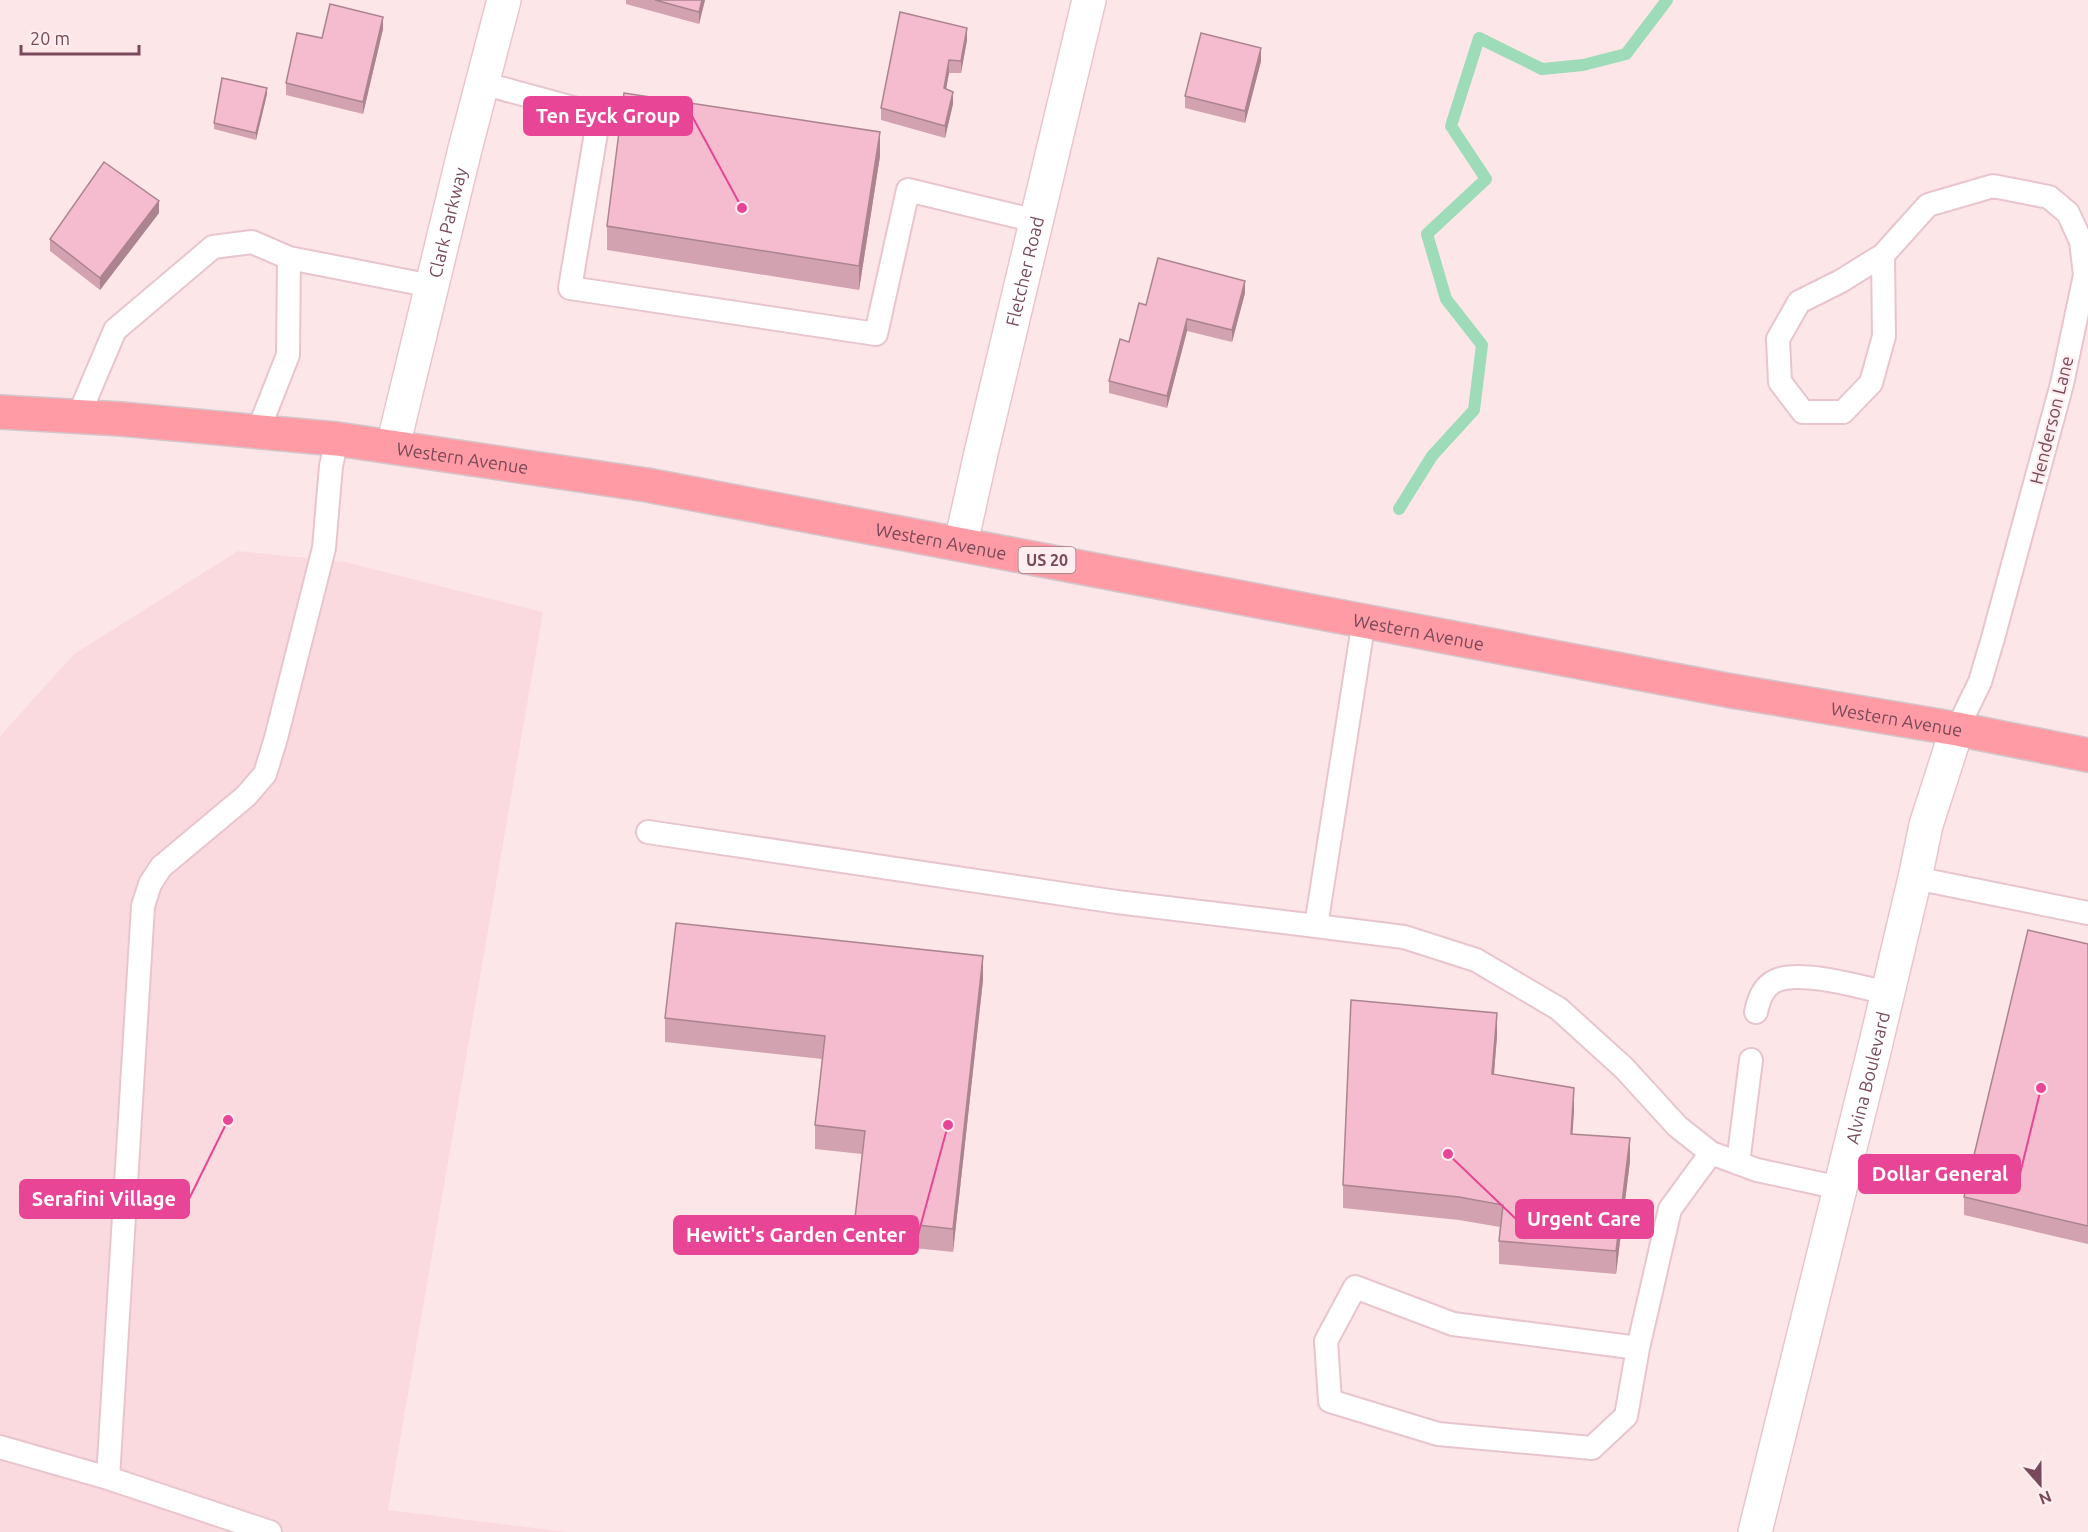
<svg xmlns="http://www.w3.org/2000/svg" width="2088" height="1532" font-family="Ubuntu,sans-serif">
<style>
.residential{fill:#fbdadf}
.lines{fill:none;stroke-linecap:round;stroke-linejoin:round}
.stream{stroke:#9edbb9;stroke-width:12}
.service-casing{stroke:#e8c5ce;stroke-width:26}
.minor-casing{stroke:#e8c5ce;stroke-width:36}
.primary-casing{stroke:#d4c5ca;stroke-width:36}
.service{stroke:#fff;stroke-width:22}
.minor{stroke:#fff;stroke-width:33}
.primary{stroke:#ff9ba4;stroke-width:33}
.wall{fill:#d2a2b1}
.shaded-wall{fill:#ab8490}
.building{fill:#f4bcce;stroke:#ab8490;stroke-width:1.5}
.labels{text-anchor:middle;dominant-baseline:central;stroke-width:4.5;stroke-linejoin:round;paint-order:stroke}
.shield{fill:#ffedef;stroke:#a07a87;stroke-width:1.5}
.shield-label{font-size:16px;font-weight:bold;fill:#78495a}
.street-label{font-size:18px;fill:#78495a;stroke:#ffedef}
.leader{fill:none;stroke:#e84596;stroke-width:2}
.callout-dot{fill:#e84596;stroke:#ffedef;stroke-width:2}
.callout{fill:#e84596;stroke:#e84596;stroke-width:2}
.callout-label{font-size:20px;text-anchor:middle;font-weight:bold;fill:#fff}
</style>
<rect width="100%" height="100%" fill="#fde6e8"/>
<path class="residential" d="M238 551 345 562 543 612 388 1510 567 1532H0V736L74 654Z"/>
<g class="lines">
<path class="stream" d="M1399 509 1432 456 1474 410 1482 345 1446 299 1427 234 1486 179 1451 126 1479 38 1542 69 1583 65 1626 54 1667 0"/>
<defs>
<path id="service" d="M482 83 599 115 570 288 876 334 908 190 1036 221
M1883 255 1884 336 1871 383 1843 412H1803L1780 382 1778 339 1799 302 1841 281 1883 255 1928 205 1993 186 2049 197 2068 213 2081 241 2085 275 2062 384 1993 638 1980 682 1957 729
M289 258 432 286
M78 417 115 330 213 247 252 242 289 258 288 355 258 431
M1364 620 1316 926 1404 937 1476 960 1559 1009 1624 1068 1677 1126 1711 1153 1757 1170 1840 1188
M648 832 1117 902 1316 926
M1915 878 2088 913
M1756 1012C1759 999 1763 987 1775 981 1799 969 1861 987 1887 993
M1738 1163 1751 1060
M1638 1348 1626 1416 1592 1448 1438 1434 1330 1401 1326 1341 1355 1287 1453 1324 1638 1348 1670 1209 1711 1153
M0 1447 108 1478
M270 1532 108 1478 143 906 150 884 161 867 246 796 265 774 276 738 324 548 331 466 337 439"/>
<g id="minor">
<path id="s1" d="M393 446 465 149 504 0"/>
<path id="s2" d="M961 543 981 453 1089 0"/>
<path id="s3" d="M1755 1532 1874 1051 1915 878 1926 825 1957 729"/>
</g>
<g id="primary">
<path id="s4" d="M0 412 121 419 337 439 647 485 1732 691 1957 729 2088 755"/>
</g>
</defs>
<use href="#service" class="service-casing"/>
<use href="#minor" class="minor-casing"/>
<use href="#primary" class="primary-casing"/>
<use href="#service" class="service"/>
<use href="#minor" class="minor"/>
<use href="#primary" class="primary"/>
</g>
<path class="wall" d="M626 0H705L699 24 626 4Z
M383 29 363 114 286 95V83L322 38Z
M967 40 961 73H949L946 89 953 104 945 138 881 120V108Z
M1261 61 1245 123 1185 108V96Z
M267 94 256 140 214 129V123Z
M880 156 859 290 607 250V226Z
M159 213 100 290 50 251V239Z
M1245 293 1232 342 1187 331 1167 408 1109 393V381L1146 305Z
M2088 944V1244L1964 1215V1197Z
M983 980 953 1252 855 1242V1218L862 1154 815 1149V1125L822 1059 665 1042V1018Z
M1497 1036 1494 1074 1574 1111 1572 1134 1630 1161 1616 1274 1499 1264V1241L1500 1227 1459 1220 1343 1208V1185Z"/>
<path class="shaded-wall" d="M702 0H705L699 24V12Z
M383 17V29L363 114V102Z
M967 28V40L961 73V61Z
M1261 48V61L1245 123V111Z
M949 60V73L944 101V88Z
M267 88V94L256 140V133Z
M953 92V104L945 138V126Z
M880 132V156L859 290V266Z
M159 201V213L100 290V278Z
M1245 281V293L1232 342V330Z
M1187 319V331L1167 408V396Z
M983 956V980L953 1252V1229Z
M1497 1013V1036L1492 1097V1074Z
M1574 1088V1111L1571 1157V1134Z
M1630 1138V1161L1616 1274V1251Z"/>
<path class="building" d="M655 0H702L699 12Z
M330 4 383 17 363 102 286 83 297 33 322 38Z
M900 12 967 28 961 61 949 60 944 88 953 92 945 126 881 108Z
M1201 33 1261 48 1245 111 1185 96Z
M222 78 267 88 256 133 214 123Z
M624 93 880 132 859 266 607 226Z
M104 162 159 201 100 278 50 239Z
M1158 258 1245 281 1232 330 1187 319 1167 396 1109 381 1120 339 1129 342 1139 303 1146 305Z
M676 923 983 956 953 1229 855 1218 865 1131 815 1125 825 1036 665 1018Z
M2028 930 2088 944V1226L1964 1197Z
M1351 1000 1497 1013 1492 1074 1574 1088 1571 1134 1630 1138 1616 1251 1499 1241 1503 1205 1459 1197 1343 1185Z"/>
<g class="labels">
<rect class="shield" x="1018.5" y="547" width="57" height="26" rx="4.5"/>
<g class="shield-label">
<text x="1047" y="560">US 20</text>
</g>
<g class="street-label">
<text stroke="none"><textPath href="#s1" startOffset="230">Clark Parkway</textPath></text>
<text stroke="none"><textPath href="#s2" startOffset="279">Fletcher Road</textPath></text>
<text transform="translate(2051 420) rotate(-76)">Henderson Lane</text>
<text stroke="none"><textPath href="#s4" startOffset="465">Western Avenue</textPath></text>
<text stroke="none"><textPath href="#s4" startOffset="951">Western Avenue</textPath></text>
<text stroke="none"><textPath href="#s4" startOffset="1437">Western Avenue</textPath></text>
<text stroke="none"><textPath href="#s4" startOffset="1923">Western Avenue</textPath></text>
<text stroke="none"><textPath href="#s3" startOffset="468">Alvina Boulevard</textPath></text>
</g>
</g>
<path class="leader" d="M742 208L692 116M2041 1088L2020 1174M228 1120L189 1199M1448 1154L1516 1219M948 1125L918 1235"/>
<g class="callout-dot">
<circle cx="742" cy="208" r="6"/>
<circle cx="2041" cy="1088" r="6"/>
<circle cx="228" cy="1120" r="6"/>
<circle cx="1448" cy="1154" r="6"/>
<circle cx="948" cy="1125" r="6"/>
</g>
<g class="callout">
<rect x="524" y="97" width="168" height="38" rx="6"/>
<rect x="1859" y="1155" width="161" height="38" rx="6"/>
<rect x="20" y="1180" width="169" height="38" rx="6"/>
<rect x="1516" y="1200" width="137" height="38" rx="6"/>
<rect x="674" y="1216" width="244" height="38" rx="6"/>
</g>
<g class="callout-label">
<text x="608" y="123">Ten Eyck Group</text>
<text x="1940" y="1181">Dollar General</text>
<text x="104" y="1206">Serafini Village</text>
<text x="1584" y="1226">Urgent Care</text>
<text x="796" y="1242">Hewitt's Garden Center</text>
</g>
<g transform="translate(2040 1484) rotate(159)" stroke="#ffedef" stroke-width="4.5" paint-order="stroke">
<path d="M0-4.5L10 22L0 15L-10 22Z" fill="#78495a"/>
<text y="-9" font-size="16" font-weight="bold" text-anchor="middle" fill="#78495a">N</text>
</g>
<path d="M21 45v9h118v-9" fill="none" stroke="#78495a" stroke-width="3"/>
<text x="30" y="45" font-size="18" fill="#78495a" stroke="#ffedef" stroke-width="4.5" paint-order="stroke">20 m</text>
</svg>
